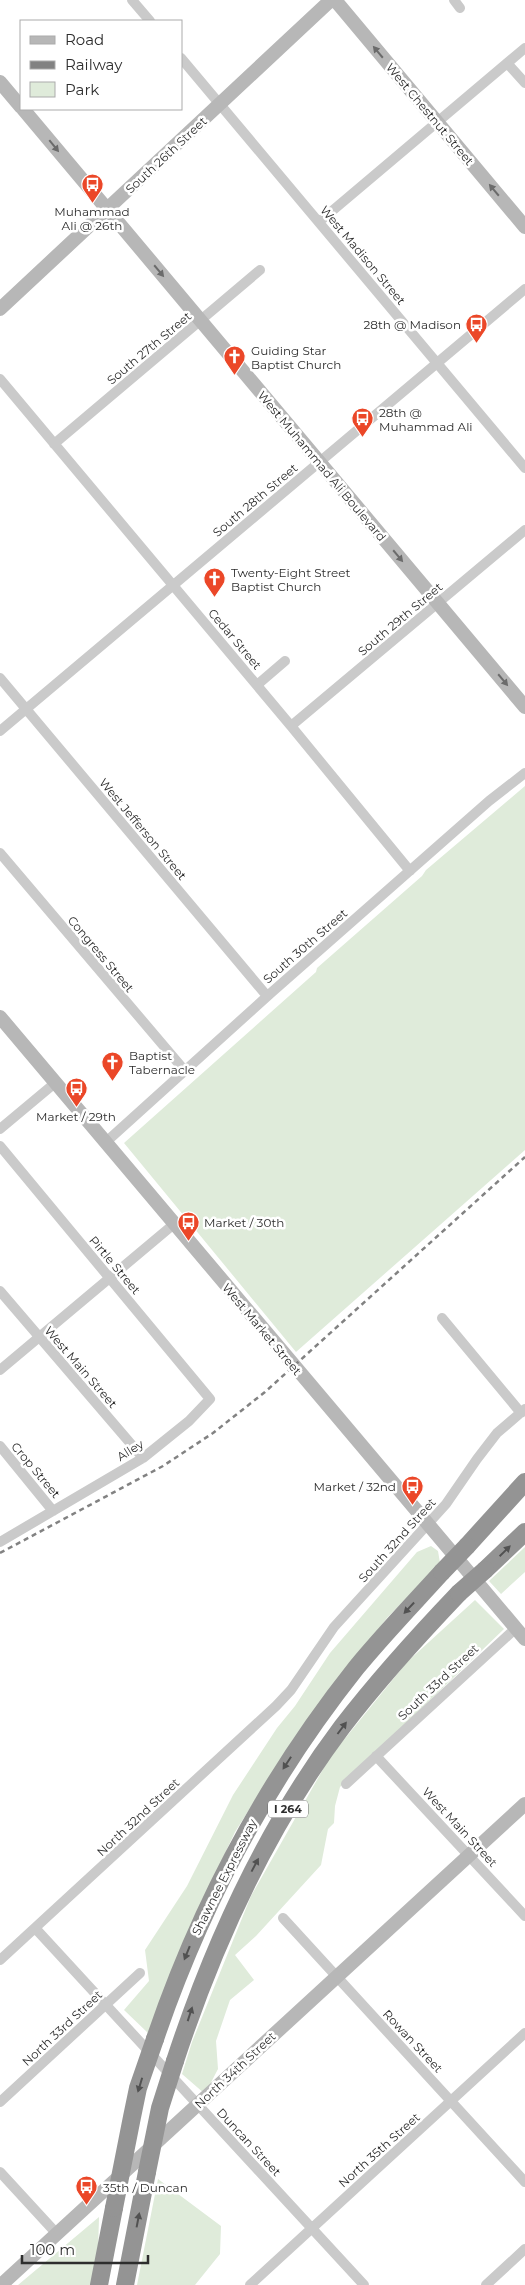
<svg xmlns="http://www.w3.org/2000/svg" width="525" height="2285" font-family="Montserrat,sans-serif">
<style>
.green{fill:#dfebda}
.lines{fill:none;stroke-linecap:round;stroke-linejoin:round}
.street{stroke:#cacaca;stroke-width:10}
.secondary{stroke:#b7b7b7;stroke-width:14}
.highway{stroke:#949494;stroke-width:18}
.rail{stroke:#828282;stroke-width:2.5;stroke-dasharray:5 4;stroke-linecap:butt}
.highway-bridge{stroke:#949494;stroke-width:18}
.oneway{fill:#6b6b6b}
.oneway2{fill:#515151}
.labels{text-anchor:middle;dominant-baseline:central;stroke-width:5;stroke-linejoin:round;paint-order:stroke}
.shield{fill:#fff;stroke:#6c6c6c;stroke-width:1}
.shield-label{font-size:11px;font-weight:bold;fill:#2d2d2d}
.street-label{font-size:12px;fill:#2d2d2d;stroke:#fff}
.poi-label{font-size:12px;fill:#2d2d2d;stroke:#fff;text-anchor:start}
</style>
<rect width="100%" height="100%" fill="#fff"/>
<path class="green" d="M525 786V1150L296 1352 124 1143 316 972 317 968 422 876 426 870Z
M431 1546 438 1551 440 1563 387 1618 294 1738 235 1832 196 1915 148 2033 124 2010 149 1981 145 1950 187 1886 233 1795 277 1728 295 1706 330 1653 417 1552Z
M525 1547V1572L501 1594 489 1581Z
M475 1600 504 1629 340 1787 335 1806 334 1823 328 1829 321 1865 256 1936 235 1955 254 1980 230 2000 216 2041 218 2069 205 2094 182 2074 192 2042 251 1896 330 1757 407 1662Z
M158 2179 221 2226 220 2254 195 2285H137Z
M99 2217 98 2253 91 2285H18Z"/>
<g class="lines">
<path class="street" d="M132 0 150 21
M454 0 460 8
M181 58 525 468
M507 63 525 83
M319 222 525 48
M0 379 291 726 410 871
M54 444 260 270
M0 678 267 996
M257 685 285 661
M291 726 525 530
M0 731 525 289
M0 853 185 1071
M0 1129 55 1083
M106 1142 272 992 489 801 525 773
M0 1146 210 1399 189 1421 143 1458 0 1542
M0 1291 143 1458
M442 1318 521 1413
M0 1370 174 1224
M0 1446 53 1511
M376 1756 525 1916
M346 1784 516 1628
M283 1918 525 2182
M35 1928 364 2285
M0 1960 276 1706 291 1690 334 1627 446 1504 477 1459 497 1433 525 1409
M0 2102 140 1973
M0 2172 57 2234
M250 2285 525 2033
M486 2285 525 2249"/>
<path class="secondary" d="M335 0 525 227
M0 82 21 107
M23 109 525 707
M0 309 331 0
M0 1017 525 1639
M1 2285 525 1804"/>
<path class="highway" d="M467 1546 525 1482
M485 1570 525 1532
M155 2039C201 1904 267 1780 356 1668 383 1635 413 1604 442 1572
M175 2061C214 1942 266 1828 342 1727 378 1680 418 1636 459 1593
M99 2285 114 2208
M125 2285 147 2172"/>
<path class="rail" d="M0 1553 163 1466 213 1433 265 1392 525 1157"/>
<path class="highway-bridge" d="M442 1572 467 1546
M459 1593 485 1570
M147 2172 160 2108 175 2061
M114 2208 132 2117 138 2088 155 2039"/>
</g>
<defs><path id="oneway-solid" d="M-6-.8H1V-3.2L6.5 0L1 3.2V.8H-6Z" transform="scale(1.25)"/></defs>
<g class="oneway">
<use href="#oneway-solid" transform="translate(378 52) rotate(-130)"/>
<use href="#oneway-solid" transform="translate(54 146) rotate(51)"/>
<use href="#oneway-solid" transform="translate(494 190) rotate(-130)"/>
<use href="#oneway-solid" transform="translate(159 271) rotate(50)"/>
<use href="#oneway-solid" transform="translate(398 556) rotate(50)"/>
<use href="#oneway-solid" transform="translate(503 680) rotate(50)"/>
</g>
<g class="oneway2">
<use href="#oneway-solid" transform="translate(505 1551) rotate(-44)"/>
<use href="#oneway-solid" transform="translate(409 1608) rotate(133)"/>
<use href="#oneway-solid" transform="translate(342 1728) rotate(-53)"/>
<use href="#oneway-solid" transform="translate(287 1763) rotate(123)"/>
<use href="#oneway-solid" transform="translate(255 1865) rotate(-62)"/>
<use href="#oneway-solid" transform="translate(187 1953) rotate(112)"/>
<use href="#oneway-solid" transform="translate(190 2014) rotate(-72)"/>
<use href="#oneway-solid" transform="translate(140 2085) rotate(107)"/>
<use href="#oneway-solid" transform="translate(138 2220) rotate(-79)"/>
</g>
<defs>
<symbol id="bus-pin" viewBox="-11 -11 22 30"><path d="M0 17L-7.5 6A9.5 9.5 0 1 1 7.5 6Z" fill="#eb4728" stroke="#fff"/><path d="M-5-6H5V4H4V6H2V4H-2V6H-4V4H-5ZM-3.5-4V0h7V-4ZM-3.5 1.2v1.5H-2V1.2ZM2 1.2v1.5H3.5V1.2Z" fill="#fff"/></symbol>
<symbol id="church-pin" viewBox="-11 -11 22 30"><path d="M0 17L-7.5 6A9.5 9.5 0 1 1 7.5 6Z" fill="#eb4728" stroke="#fff"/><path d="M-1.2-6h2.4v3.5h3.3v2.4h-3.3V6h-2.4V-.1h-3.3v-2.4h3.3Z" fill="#fff"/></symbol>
</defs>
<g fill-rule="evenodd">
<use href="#bus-pin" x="80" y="172" width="25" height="34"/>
<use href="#bus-pin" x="464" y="312" width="25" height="34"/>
<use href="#church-pin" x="222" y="344" width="25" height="34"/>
<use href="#bus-pin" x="350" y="406" width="25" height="34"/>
<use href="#church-pin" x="202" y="566" width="25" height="34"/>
<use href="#church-pin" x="100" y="1050" width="25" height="34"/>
<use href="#bus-pin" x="64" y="1076" width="25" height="34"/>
<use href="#bus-pin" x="176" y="1210" width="25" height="34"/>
<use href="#bus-pin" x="400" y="1474" width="25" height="34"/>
<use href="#bus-pin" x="74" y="2174" width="25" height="34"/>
</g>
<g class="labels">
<rect class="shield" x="268" y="1800.5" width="40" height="17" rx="4"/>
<g class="shield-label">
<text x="288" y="1809">I 264</text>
</g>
<g class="street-label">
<text transform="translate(430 114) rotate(50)">West Chestnut Street</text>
<text transform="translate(166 155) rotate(-43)">South 26th Street</text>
<text transform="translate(363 255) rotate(50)">West Madison Street</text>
<text transform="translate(149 348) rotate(-40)">South 27th Street</text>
<text transform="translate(322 466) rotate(50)">West Muhammad Ali Boulevard</text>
<text transform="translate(255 500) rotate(-40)">South 28th Street</text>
<text transform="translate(400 619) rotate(-40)">South 29th Street</text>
<text transform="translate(235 639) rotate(50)">Cedar Street</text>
<text transform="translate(143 829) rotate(50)">West Jefferson Street</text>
<text transform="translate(305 946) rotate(-41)">South 30th Street</text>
<text transform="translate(101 954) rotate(50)">Congress Street</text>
<text transform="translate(115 1265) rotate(50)">Pirtle Street</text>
<text transform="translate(262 1329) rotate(50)">West Market Street</text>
<text transform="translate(81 1367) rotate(49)">West Main Street</text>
<text transform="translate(130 1450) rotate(-32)">Alley</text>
<text transform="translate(36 1470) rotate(50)">Crop Street</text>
<text transform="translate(397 1540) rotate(-48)">South 32nd Street</text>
<text transform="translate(438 1682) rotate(-43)">South 33rd Street</text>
<text transform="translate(138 1817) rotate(-43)">North 32nd Street</text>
<text transform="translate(460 1827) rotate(47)">West Main Street</text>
<text transform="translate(224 1877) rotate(-63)">Shawnee Expressway</text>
<text transform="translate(62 2028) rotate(-43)">North 33rd Street</text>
<text transform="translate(413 2041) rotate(47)">Rowan Street</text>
<text transform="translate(235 2070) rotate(-43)">North 34th Street</text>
<text transform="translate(249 2142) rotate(47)">Duncan Street</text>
<text transform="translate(379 2150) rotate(-42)">North 35th Street</text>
</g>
<g class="poi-label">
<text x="92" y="211" text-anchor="middle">Muhammad<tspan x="92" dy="14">Ali @ 26th</tspan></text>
<text x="461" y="324" text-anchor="end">28th @ Madison</text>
<text x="251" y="350">Guiding Star<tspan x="251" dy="14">Baptist Church</tspan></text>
<text x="379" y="412">28th @<tspan x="379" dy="14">Muhammad Ali</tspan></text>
<text x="231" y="572">Twenty-Eight Street<tspan x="231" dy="14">Baptist Church</tspan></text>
<text x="129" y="1055">Baptist<tspan x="129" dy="14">Tabernacle</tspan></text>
<text x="76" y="1116" text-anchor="middle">Market / 29th</text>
<text x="204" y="1222">Market / 30th</text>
<text x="396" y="1486" text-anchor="end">Market / 32nd</text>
<text x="103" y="2187">35th / Duncan</text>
</g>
</g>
<rect x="20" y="20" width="162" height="90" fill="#ffffff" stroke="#ababab"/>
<rect x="30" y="36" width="25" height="8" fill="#b7b7b7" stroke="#ababab"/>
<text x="65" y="45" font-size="15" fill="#2d2d2d">Road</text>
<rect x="30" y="61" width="25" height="8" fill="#828282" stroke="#ababab"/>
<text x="65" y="70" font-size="15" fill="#2d2d2d">Railway</text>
<rect x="30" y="82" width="25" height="15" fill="#dfebda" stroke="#ababab"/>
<text x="65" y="95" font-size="15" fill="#2d2d2d">Park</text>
<path d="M22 2255v8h126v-8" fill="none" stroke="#2d2d2d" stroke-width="2.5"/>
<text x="30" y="2255" font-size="15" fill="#2d2d2d" stroke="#ffffff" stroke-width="4" paint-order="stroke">100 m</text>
</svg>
